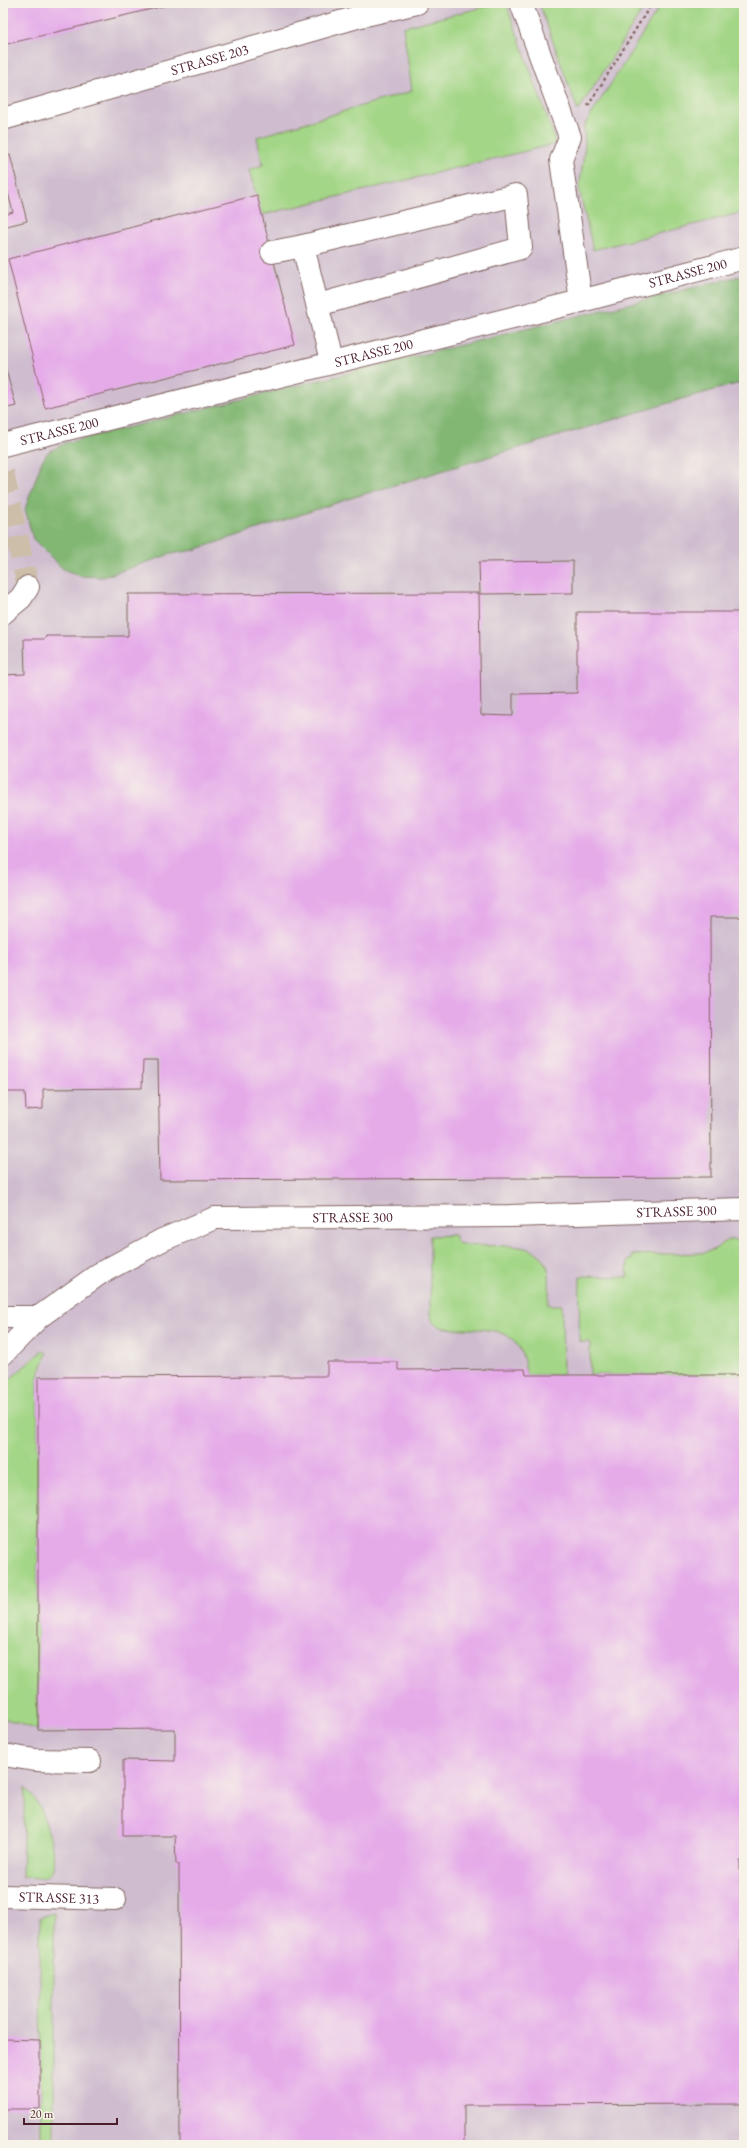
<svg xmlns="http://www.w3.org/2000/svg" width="747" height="2148" font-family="'EB Garamond',serif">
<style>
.industrial{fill:#cfbdcf}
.green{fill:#a3d686;stroke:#767a58}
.forest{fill:#82b773;stroke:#666b4f}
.building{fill:#e5abe9}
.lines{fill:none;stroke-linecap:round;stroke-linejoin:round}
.minor-tunnel{stroke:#cdbeaa;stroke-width:22;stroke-dasharray:22 11;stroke-linecap:butt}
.minor-casing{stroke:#836563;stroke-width:24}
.path{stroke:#836563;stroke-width:2.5;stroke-dasharray:3 3;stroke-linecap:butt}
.minor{stroke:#fff;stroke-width:22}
.labels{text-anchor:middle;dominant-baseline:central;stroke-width:3;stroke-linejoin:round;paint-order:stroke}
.street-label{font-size:14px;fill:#4a1f2b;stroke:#f7f3e8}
</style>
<rect width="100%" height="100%" fill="#f7f3e8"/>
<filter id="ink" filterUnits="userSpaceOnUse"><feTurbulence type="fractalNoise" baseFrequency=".025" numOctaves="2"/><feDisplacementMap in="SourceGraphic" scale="8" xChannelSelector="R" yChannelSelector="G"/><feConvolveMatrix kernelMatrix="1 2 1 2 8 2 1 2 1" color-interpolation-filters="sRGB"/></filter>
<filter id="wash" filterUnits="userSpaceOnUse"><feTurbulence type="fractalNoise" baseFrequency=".012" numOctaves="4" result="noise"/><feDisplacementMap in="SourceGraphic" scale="16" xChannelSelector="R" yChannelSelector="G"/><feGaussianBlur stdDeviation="0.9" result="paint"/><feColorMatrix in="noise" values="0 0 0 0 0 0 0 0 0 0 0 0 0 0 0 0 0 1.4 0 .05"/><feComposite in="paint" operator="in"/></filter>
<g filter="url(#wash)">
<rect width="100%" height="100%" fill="#eee6ca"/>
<path class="industrial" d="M3 3H744V2145H3Z"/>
<path class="green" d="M500 3H506L554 136 555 144 262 215 249 170 263 165 257 137 412 91 403 27Z
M539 3H647L578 111Z
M662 3H744V212L593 250 579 189 585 145 584 126Z
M454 1235 458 1243C486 1252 544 1232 549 1274 550 1284 549 1295 548 1305H562L563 1375H526C522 1327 495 1329 455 1329 448 1328 439 1329 434 1323 432 1322 431 1317 430 1315V1236Z
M728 1240H744V1375H590V1342H579L580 1276 627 1277 628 1260H632L631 1255 702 1253 715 1249Z
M43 1350 47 1353 38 1377V1730L3 1718V1385Z
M25 1787C29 1793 35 1798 38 1805 45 1817 62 1866 49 1875 42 1880 30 1877 22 1877Z
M54 1913V2145H41L40 1917Z"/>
<path class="forest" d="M744 275V382L689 397 351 498 194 550 171 554 103 577 80 576 63 569 33 539 25 509 42 461 48 452 65 443Z"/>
<g id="blocks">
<path class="building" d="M3 3H172V4L3 45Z
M10 155 27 221 3 227V215L13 212 3 173V157Z
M257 195 295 345 45 408 8 259Z
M3 359 16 406 3 409Z
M573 561V593L480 594 479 562Z
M479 593 481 715 513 716V694L577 693V612H744V917H710L711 1177 160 1180 158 1060H143L142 1088 43 1089V1109L26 1110 25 1092H3V675L25 674 24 639H45L46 636H128V594Z
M327 1362H398V1370L525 1369 526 1375H744V1861H740L741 1975H744V2104L464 2105V2145H180L179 1864H176L175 1836H123V1760L175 1761V1729L38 1730V1377L327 1376Z
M3 2039 40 2040V2109H3Z"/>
</g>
</g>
<g filter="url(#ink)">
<use href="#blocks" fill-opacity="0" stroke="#836563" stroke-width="1"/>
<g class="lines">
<path class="minor-tunnel" d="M3 472 28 587"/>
<defs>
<g id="minor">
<path d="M521 3 570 137 561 160 581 301"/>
<path id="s1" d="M3 119 361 16 417 3"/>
<path d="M303 246 516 195 521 248 318 305"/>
<path d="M272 252 303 246 331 362"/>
<path id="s2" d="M3 445 581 301 744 258"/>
<path d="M3 613 21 598 28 587"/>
<path d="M3 1317H39"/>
<path id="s3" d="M3 1354 39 1317 99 1274 162 1240 215 1218 510 1216 744 1209"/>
<path d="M3 1755 35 1760 90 1761"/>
<path id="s4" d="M3 1896 115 1899"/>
</g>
</defs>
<use href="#minor" class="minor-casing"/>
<path class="path" d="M588 106 652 3"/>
<use href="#minor" class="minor"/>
</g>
</g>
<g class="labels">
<g class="street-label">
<text stroke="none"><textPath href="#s1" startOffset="215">STRASSE 203</textPath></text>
<text stroke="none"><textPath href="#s2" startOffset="706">STRASSE 200</textPath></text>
<text stroke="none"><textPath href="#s2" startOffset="382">STRASSE 200</textPath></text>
<text stroke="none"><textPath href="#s2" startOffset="58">STRASSE 200</textPath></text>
<text stroke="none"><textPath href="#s3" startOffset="716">STRASSE 300</textPath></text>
<text stroke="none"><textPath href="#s3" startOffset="392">STRASSE 300</textPath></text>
<text stroke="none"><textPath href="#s4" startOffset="56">STRASSE 313</textPath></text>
</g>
</g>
<rect width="747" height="2148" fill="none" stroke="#f7f3e8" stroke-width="16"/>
<path d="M24 2118v6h93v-6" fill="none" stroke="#4a1f2b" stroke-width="2"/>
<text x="30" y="2118" font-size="12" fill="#4a1f2b" stroke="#f7f3e8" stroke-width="3" paint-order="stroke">20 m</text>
</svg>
